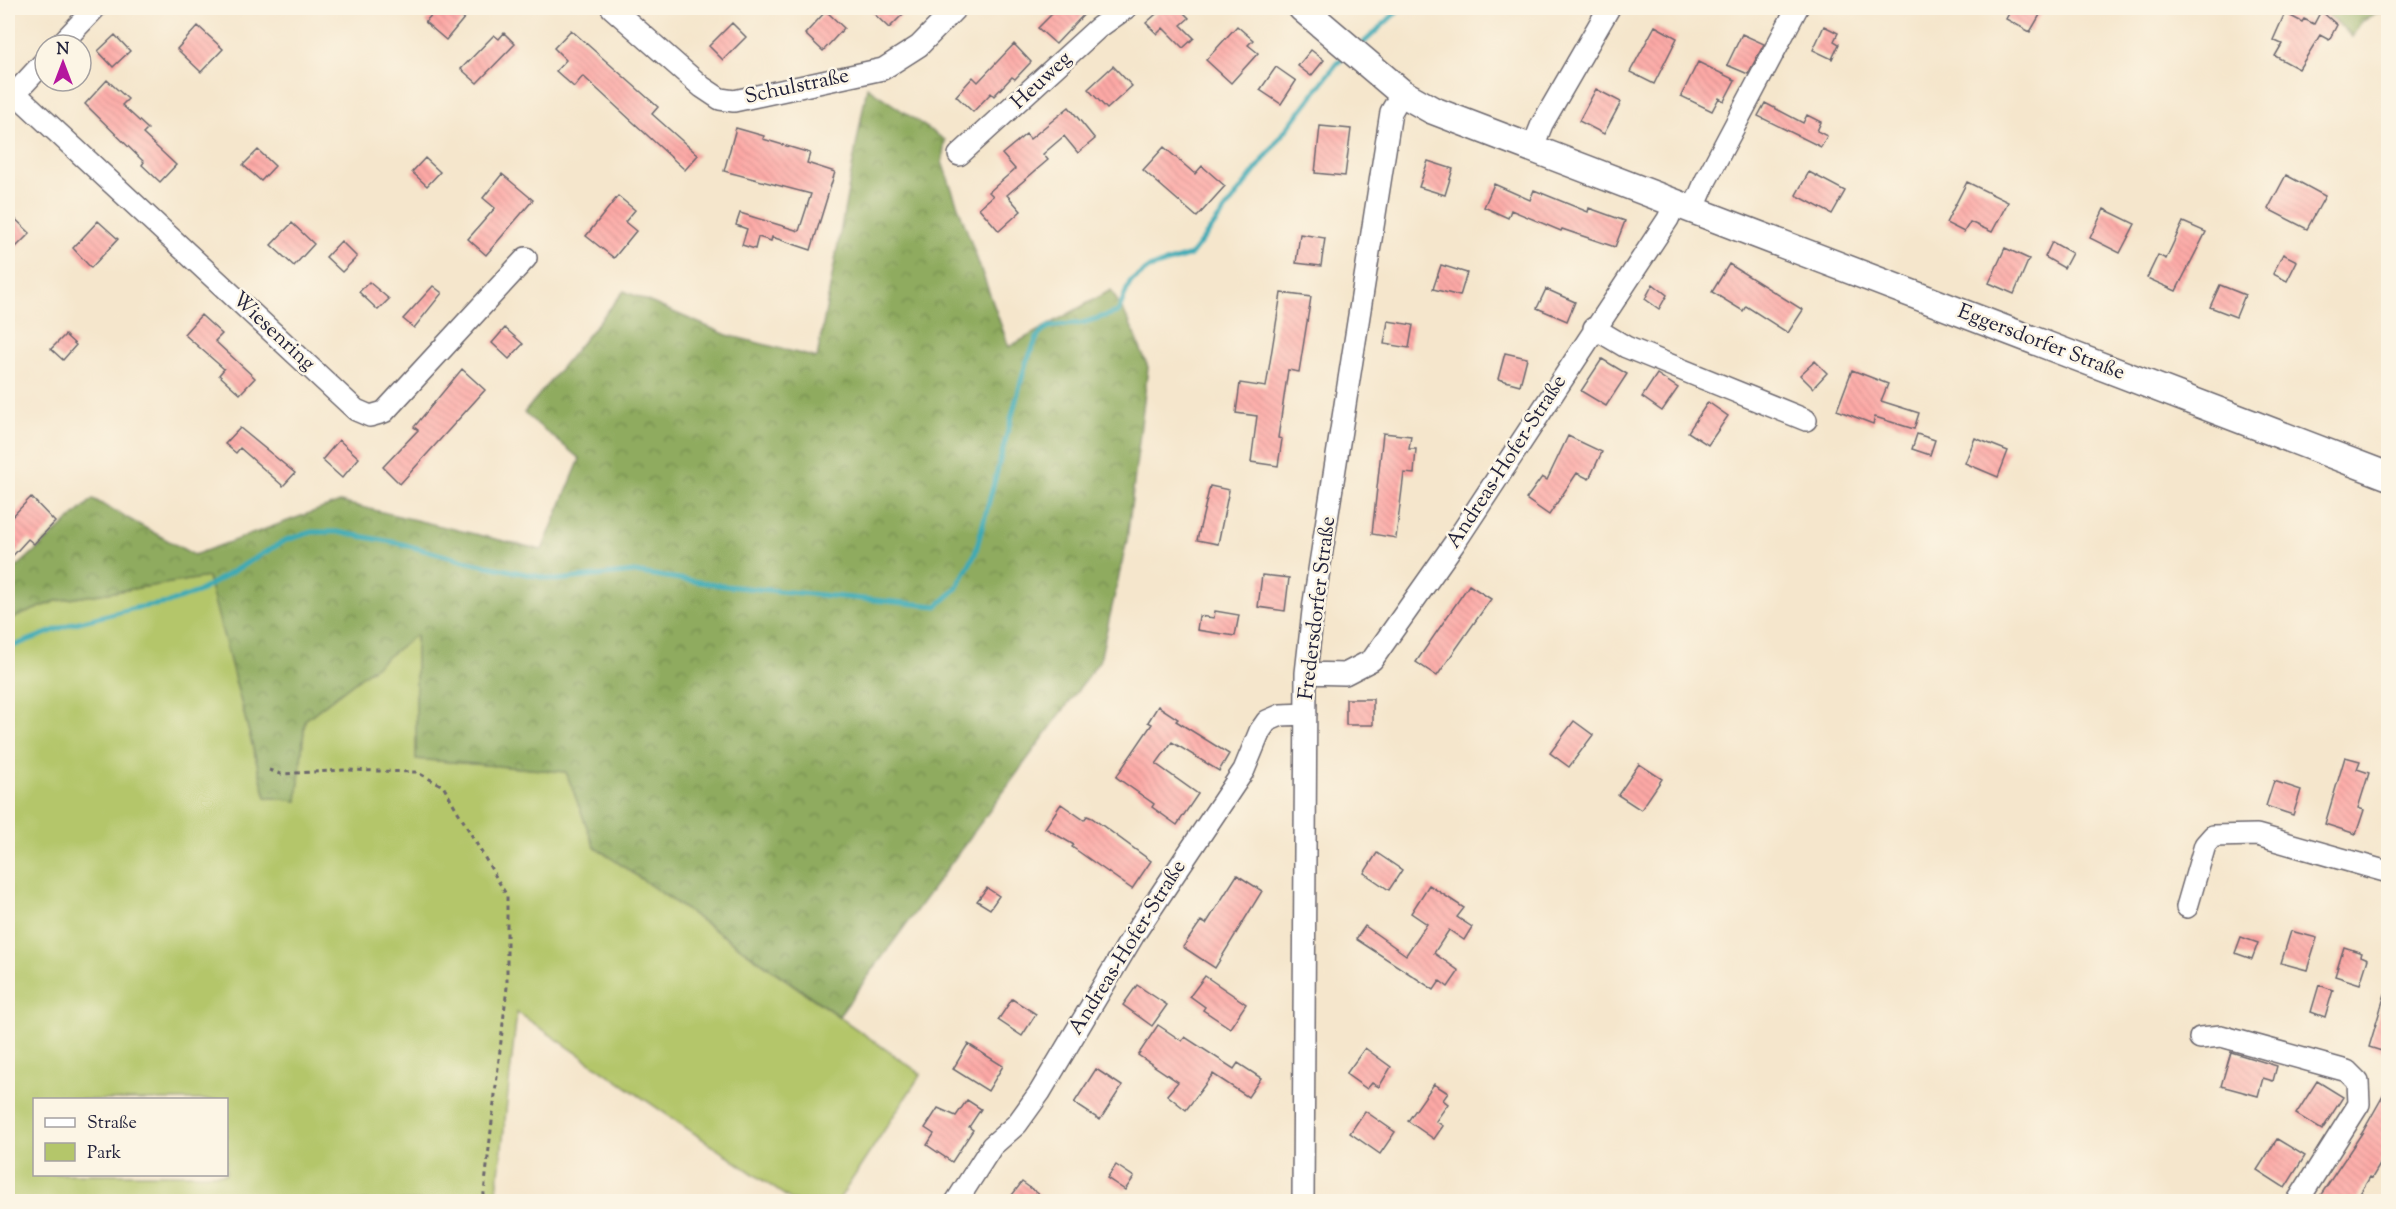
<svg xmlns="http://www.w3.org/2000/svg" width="2396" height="1209" font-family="'Sorts Mill Goudy',serif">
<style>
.green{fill:#b4c66a;stroke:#6b7452;stroke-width:1.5;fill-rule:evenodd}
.forest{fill:url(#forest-crowns);stroke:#58664c;stroke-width:1.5}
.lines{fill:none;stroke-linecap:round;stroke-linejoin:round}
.stream{stroke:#3aaab6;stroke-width:5}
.building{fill:url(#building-back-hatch)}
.minor-casing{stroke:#6c676e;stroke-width:24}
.major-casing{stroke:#6c676e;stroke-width:30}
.path{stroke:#6c676e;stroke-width:3;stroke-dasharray:4.5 4.5;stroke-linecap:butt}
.minor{stroke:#fff;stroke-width:21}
.major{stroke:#fff;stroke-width:27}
.labels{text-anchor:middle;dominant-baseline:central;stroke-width:5;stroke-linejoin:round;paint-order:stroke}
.street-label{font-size:21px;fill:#22223b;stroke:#fcf5e5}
</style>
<defs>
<pattern id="forest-crowns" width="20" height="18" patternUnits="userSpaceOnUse" patternTransform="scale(1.5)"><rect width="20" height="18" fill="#8fab5e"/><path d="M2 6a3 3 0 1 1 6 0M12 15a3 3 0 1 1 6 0" fill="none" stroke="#748b4f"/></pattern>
<pattern id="building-back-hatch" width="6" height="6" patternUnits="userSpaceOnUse" patternTransform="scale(1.5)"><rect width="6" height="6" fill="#fda9a6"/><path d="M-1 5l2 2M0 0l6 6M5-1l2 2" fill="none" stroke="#d99190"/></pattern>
</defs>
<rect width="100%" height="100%" fill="#fcf5e5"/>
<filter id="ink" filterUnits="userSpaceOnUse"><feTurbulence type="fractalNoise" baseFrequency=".0167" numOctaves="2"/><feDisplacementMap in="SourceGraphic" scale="12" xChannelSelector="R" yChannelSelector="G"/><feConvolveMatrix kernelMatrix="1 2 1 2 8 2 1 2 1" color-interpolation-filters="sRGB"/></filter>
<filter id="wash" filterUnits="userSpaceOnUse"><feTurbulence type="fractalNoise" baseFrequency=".008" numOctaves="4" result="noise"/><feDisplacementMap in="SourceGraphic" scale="24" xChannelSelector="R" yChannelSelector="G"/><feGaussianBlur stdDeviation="1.35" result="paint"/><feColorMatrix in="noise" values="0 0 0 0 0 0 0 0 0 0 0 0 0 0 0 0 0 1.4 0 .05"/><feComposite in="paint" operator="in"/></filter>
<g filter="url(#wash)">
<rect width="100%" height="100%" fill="#f5e6cc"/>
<path class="green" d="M208 577 266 797 297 801 305 720 416 634 417 759 567 772 594 846 921 1074 838 1201H793L517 1012 496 1201 8 1202V620L56 601ZM34 1100H226V1174H34Z"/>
<path class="forest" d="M2320 8H2387L2361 22 2352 37Z
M867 87 945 140 942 162 1009 347 1111 290 1129 321 1148 367 1127 540 1100 660 839 1016 594 846 566 772 416 759V635L305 720 297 801 266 797 208 577 56 601 8 620V575L93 499 194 555 340 502 542 550 580 459 524 413 624 291 727 335 817 358Z"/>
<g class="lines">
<path class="stream" d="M1359 47 1401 8
M8 648 71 624 135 608 168 603 198 592 286 540 312 532H337L398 543 468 562 556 580 634 572 726 586 937 606 956 589 975 554 1026 363 1038 336 1048 327 1082 323 1118 312 1130 282 1149 268 1191 255 1337 63 1346 56"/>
</g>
<g id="blocks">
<path class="building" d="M438 8H454L465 17 446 40 425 22Z
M868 8H909L889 28Z
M1058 8H1090L1056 44 1038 28Z
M1163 8H1179L1189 18 1181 25 1194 38 1183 48 1163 28 1157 34 1146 23Z
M2012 8H2044L2030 32 2006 19Z
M826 11 844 28 823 51 805 34Z
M2321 11 2337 25 2329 40 2320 35 2299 69 2275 56 2282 44 2273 40 2285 13 2302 22 2304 19 2314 24Z
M732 23 746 37 723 60 709 46Z
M198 26 223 49 201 72 177 49Z
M1237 26 1253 40 1248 45 1258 53 1231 83 1206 60Z
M1655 26 1677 38 1654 84 1630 72Z
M1824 26 1838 33 1834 41 1839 44 1832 59 1813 50Z
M571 30 658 107 652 114 698 155 685 170 583 76 574 87 556 71 566 60 554 48Z
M504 33 515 44 477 83 461 69 494 35 499 39Z
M1742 34 1764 44 1748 74 1727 65Z
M115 35 130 51 113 67 98 51Z
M1014 44 1031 62 1015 79 1012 77 994 96 991 93 973 112 956 96 973 77 978 82Z
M1311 50 1324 60 1311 76 1298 66Z
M1698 62 1735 80 1724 101 1719 98 1712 111 1681 96Z
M1113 66 1132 86 1107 109 1088 89Z
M1276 67 1296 81 1281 104 1260 90Z
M107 80 128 99 122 105 148 129 143 134 176 165 160 182 142 165 144 162 85 104Z
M1596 89 1621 102 1604 134 1579 121Z
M1765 103 1803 123 1807 115 1821 122 1817 131 1827 136 1821 147 1758 116Z
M1069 107 1095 139 1078 153 1064 136 1043 154 1048 160 1007 195 1021 211 999 231 979 208 993 196 989 192 1015 169 1002 154 1026 134 1030 139Z
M1320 126 1351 129 1345 176 1315 173Z
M736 128 764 136 763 139 810 153 807 163 835 172 811 250 772 237 771 241 758 237 755 249 742 245 747 229 736 225 740 213 799 231 811 194 724 171Z
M1164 147 1195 174 1202 166 1225 186 1197 217 1143 170Z
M258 150 275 166 261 181 243 165Z
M425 158 440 172 427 186 412 172Z
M1428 161 1453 169 1445 195 1419 187Z
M1809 172 1845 191 1832 214 1796 195Z
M502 174 533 200 486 255 468 239 495 208 483 198Z
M2286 175 2325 196 2307 229 2268 209Z
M1967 182 2008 202 1992 232 1970 222 1964 232 1946 223Z
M1494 184 1530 200 1534 190 1588 212 1589 208 1625 221 1615 247 1562 229 1561 231 1511 210 1508 218 1484 207Z
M618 196 635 210 625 222 636 231 614 258 586 236Z
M2104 209 2135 224 2120 253 2090 238Z
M8 212 30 233 16 247 8 239Z
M98 221 118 239 91 268 73 248Z
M2183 222 2206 232 2176 291 2147 278 2158 255 2166 259Z
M292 223 314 244 294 266 271 245Z
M1300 234 1325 238 1321 266 1296 263Z
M341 241 357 257 342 272 326 257Z
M2052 242 2072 253 2064 268 2045 257Z
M2005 248 2029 259 2014 294 1989 283Z
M2283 254 2297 261 2287 281 2273 274Z
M1729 264 1803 310 1788 333 1746 306 1743 311 1712 292Z
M1441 265 1467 273 1460 296 1433 289Z
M369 282 389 299 378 310 359 292Z
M1653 284 1667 295 1659 309 1645 299Z
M2220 285 2245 295 2236 317 2210 307Z
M433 286 442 293 414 328 403 319Z
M1546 289 1575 302 1567 321 1537 308Z
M1281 293 1311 297 1299 372 1288 370 1278 438 1282 439 1278 466 1251 462 1257 416 1236 413 1240 383 1266 387Z
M201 315 222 334 215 341 255 378 240 394 219 375 224 369 184 334Z
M1388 321 1413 325 1409 348 1384 344Z
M505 328 523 344 509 359 492 343Z
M65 335 76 345 63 360 51 349Z
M1505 353 1527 358 1520 385 1498 379Z
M1602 359 1627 374 1606 406 1581 391Z
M1815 361 1827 373 1813 388 1800 375Z
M462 369 485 390 400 484 383 467 418 430 414 427Z
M1852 370 1888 384 1881 401 1919 413 1914 429 1875 417 1873 424 1837 410Z
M1657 374 1678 388 1662 411 1642 397Z
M1708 402 1728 416 1708 445 1688 432Z
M240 428 295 473 283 486 240 448 236 453 225 444Z
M1383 433 1411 436 1409 449H1416L1414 474 1404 473 1396 538 1372 534Z
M1917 434 1935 440 1930 455 1912 449Z
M1568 436 1602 452 1589 479 1577 473 1549 515 1526 499 1542 477 1547 480Z
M1975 438 2008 451 1998 477 1965 463Z
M339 440 359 458 342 478 322 460Z
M1210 486 1229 490 1218 544 1197 540Z
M31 497 55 522 34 544 28 539 8 561V521Z
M1262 575 1289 578 1285 611 1258 607Z
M1469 585 1491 599 1437 676 1416 662Z
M1215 611 1239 615 1235 636 1197 630 1199 616 1214 618Z
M1346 699H1373V725H1346Z
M1158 706 1178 719 1176 721 1229 754 1219 771 1172 742 1156 764 1198 794 1177 825 1152 807 1154 804 1116 777 1152 724 1148 722Z
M1574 721 1593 735 1569 767 1550 753Z
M2345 757 2360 761 2357 769 2369 773 2358 808 2364 810 2356 834 2325 824Z
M1639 764 1662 779 1641 810 1618 795Z
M2274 781 2301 790 2293 815 2266 806Z
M1061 804 1084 820 1087 816 1092 818 1151 861 1132 889 1072 847 1074 845 1045 828Z
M1377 853 1402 870 1389 890 1364 873Z
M1237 875 1262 891 1215 968 1183 947 1201 921 1206 924Z
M1429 885 1464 908 1457 917 1472 927 1464 940 1449 930 1434 953 1459 971 1448 987 1440 981 1434 990 1356 939 1365 926 1406 955 1427 924 1411 913Z
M987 888 999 896 990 909 977 901Z
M2291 931 2317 938 2307 970 2281 963Z
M2241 937 2258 943 2252 959 2235 953Z
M2344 947 2362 953 2361 956 2368 959 2360 984 2335 976Z
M1205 976 1246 1004 1230 1028 1203 1010 1205 1007 1190 996Z
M1137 985 1167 1005 1152 1026 1123 1005Z
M2319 985 2333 990 2325 1017 2311 1012Z
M2385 994 2388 995V1053L2369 1047Z
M1012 999 1036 1014 1022 1036 998 1020Z
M1158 1025 1182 1041 1185 1037 1234 1069 1238 1063 1261 1078 1248 1097 1213 1074 1186 1110 1167 1095 1178 1082 1138 1055Z
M968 1044 1003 1066 988 1091 953 1069Z
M1365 1048 1391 1067 1379 1087 1372 1083 1367 1089 1346 1074Z
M2231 1052 2277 1066 2273 1081 2263 1078 2258 1096 2221 1086Z
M1096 1069 1122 1086 1100 1120 1074 1103Z
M2317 1081 2343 1097 2322 1130 2296 1114Z
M1434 1084 1448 1093 1443 1100 1448 1104 1436 1121 1443 1126 1434 1139 1408 1121Z
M2388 1087V1151L2372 1178 2370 1177 2355 1202H2316L2362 1133Z
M967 1100 981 1109 969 1127 973 1130 952 1162 927 1145 934 1134 925 1128 938 1108 956 1116Z
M1365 1111 1395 1132 1380 1154 1350 1133Z
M2277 1139 2305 1156 2285 1188 2257 1170Z
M1116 1165 1134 1177 1125 1190 1107 1178Z
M1022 1182 1050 1202H1021L1012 1195Z"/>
</g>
</g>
<g filter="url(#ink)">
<use href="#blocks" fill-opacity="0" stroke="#6c676e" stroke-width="1.5"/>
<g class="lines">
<defs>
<path id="minor" d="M612 8 702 87 720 99 734 101 883 69 919 46 956 8
M60 45 95 8
M15 93 356 410 370 416 384 412 526 258
M8 101 45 61
M1532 149 1542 124 1609 8
M959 155 1098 28 1126 8
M1693 210 1706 180 1797 8
M1594 328 1626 347 1806 420
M1306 673 1345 674 1372 660 1456 541 1668 219 1675 203
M2187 907 2205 845 2213 836 2257 835 2388 872
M2200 1038 2221 1036 2347 1071 2358 1082 2359 1104 2297 1202
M956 1202 992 1146 1017 1124 1040 1092 1133 936 1244 770 1260 731 1267 721 1281 715 1306 714
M1303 1202 1306 673 1314 602 1391 112 1402 93"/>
<path id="major" d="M1302 8 1402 93 1432 110 2388 476"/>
</defs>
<use href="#minor" class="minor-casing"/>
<use href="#major" class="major-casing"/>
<path class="path" d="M269 770 281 774 345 770 416 772 443 786 507 896V987L483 1202"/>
<use href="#minor" class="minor"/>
<use href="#major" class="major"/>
</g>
</g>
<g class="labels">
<g class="street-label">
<text transform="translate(1042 81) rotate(-43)">Heuweg</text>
<text transform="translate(797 87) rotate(-12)">Schulstraße</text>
<text transform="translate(273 332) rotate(43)">Wiesenring</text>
<text transform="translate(2041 343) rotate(21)">Eggersdorfer Straße</text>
<text transform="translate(1507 462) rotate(-57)">Andreas-Hofer-Straße</text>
<text transform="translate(1318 608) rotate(-83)">Fredersdorfer Straße</text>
<text transform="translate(1128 948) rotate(-58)">Andreas-Hofer-Straße</text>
</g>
</g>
<rect width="2396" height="1209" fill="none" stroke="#fcf5e5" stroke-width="30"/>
<rect x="33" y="1098" width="195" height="78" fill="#fcf5e5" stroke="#a5a1a1" stroke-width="1.5"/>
<rect x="45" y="1118" width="30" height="9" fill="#ffffff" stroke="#a5a1a1" stroke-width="1.5"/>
<text x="87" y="1128" font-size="18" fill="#22223b">Straße</text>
<rect x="45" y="1143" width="30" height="18" fill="#b4c66a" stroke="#a5a1a1" stroke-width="1.5"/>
<text x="87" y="1158" font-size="18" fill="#22223b">Park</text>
<g transform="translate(63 63)"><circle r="28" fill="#fcf5e5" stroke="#a5a1a1" stroke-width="1.5"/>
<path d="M0-4.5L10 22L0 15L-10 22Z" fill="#b5179e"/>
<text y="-9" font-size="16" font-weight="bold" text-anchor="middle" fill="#22223b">N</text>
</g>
</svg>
